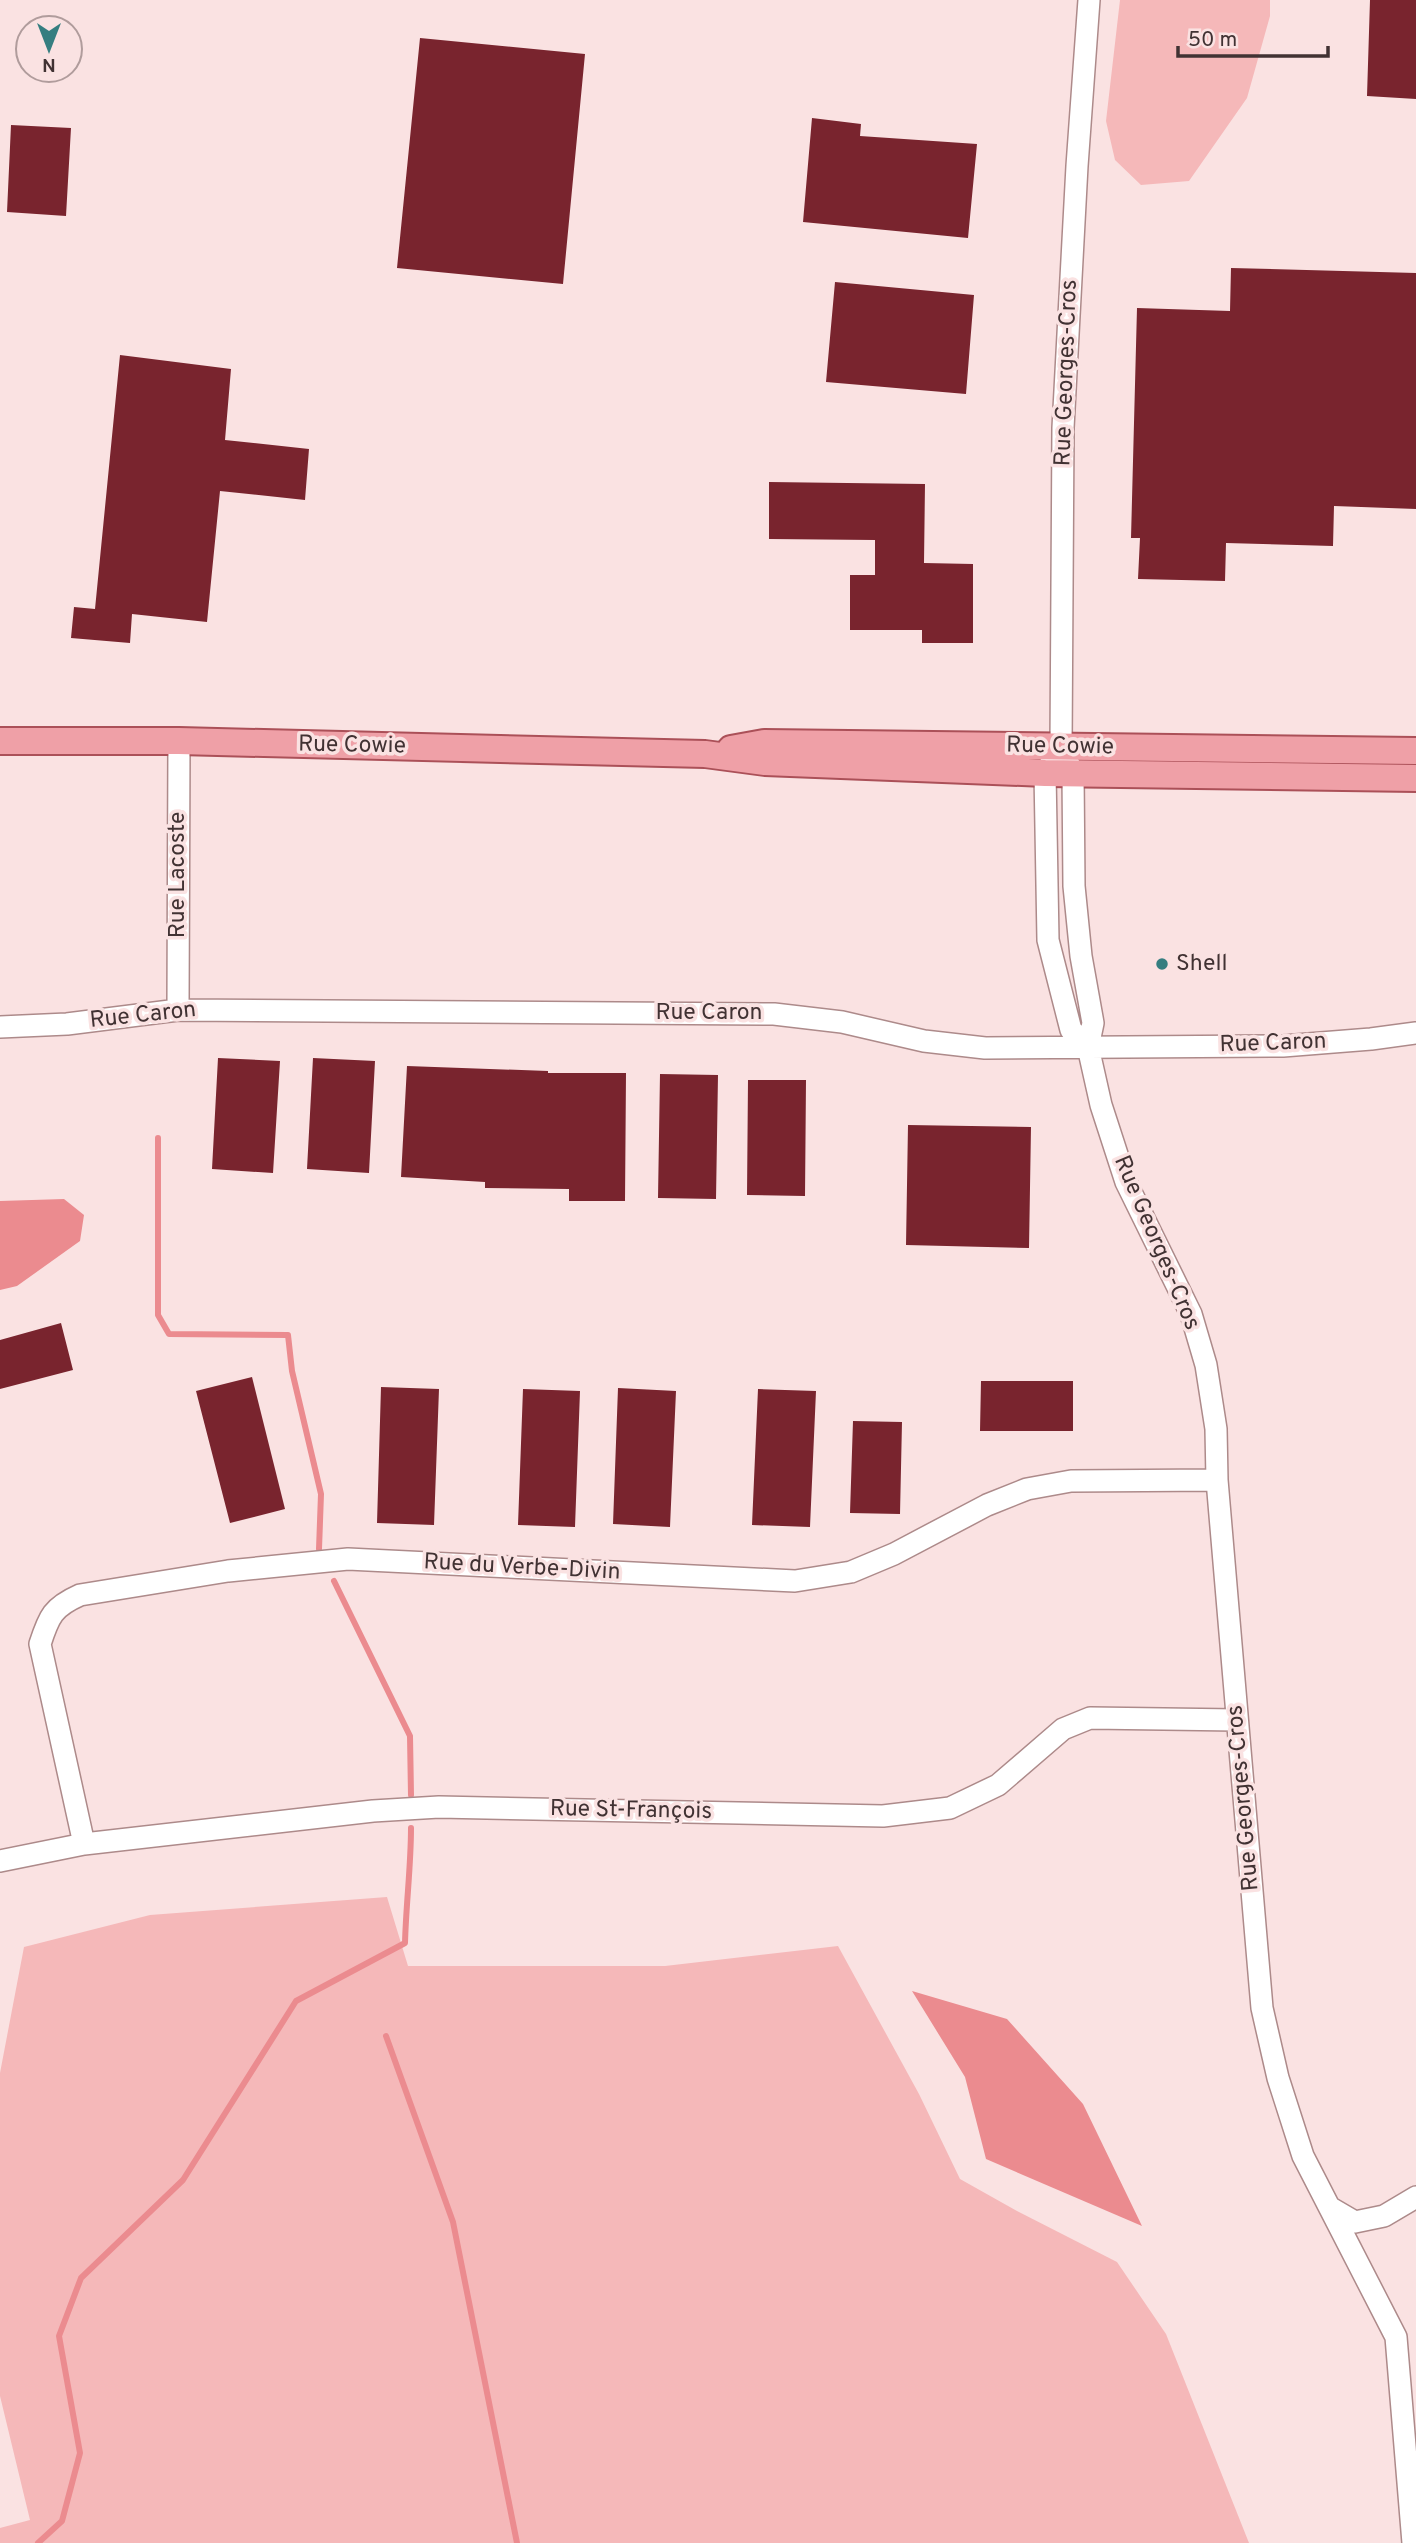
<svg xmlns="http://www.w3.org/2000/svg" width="1416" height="2543" font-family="Overpass,sans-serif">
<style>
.green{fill:#f5b8b9}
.water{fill:#eb8b8f}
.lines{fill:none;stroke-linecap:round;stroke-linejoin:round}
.stream{stroke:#eb8b8f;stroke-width:6}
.building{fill:#79242e}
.minor-casing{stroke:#ad8a8a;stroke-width:24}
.major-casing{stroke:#ab5058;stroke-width:30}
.minor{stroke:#fff;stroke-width:21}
.major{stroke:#efa0a7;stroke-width:26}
.poi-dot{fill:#357e80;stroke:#fae2e2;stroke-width:2.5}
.labels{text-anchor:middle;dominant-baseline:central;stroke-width:7;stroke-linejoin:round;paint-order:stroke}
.street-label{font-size:23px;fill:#413233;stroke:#fae2e2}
.poi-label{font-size:23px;fill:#413233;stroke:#fae2e2;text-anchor:start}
</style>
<rect width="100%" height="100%" fill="#fae2e2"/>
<path class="green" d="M1120 0H1270V16L1247 98 1189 181 1141 185 1115 160 1106 121Z
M387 1897 408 1966H665L838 1946 919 2094 960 2179 1017 2211 1117 2262 1166 2334 1249 2543H0V2528L30 2520 0 2396V2073L24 1947 150 1915Z"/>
<path class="water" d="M64 1199 84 1215 80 1241 17 1286 0 1290V1201Z
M912 1991 1007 2019 1083 2104 1142 2226 986 2159 965 2077Z"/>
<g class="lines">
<path class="stream" d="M158 1138V1315L169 1334 288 1335 292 1371 321 1494 319 1549
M334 1581 410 1736 411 1795
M386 2036 453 2222 517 2543
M38 2543 62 2521 80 2453 59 2336 81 2278 183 2180 296 2001 405 1943C406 1904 411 1866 411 1828"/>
</g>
<path class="building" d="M1370 0H1416V99L1367 96Z
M420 38 585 54 563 284 397 268Z
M812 118 861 124 860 136 977 144 968 238 803 222Z
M11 125 71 128 66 216 7 212Z
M1231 268 1416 273V509L1334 506 1333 546 1226 543 1225 581 1138 579 1140 538H1131L1137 308 1230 311Z
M835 282 974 295 966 394 826 382Z
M120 355 231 369 225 440 309 449 305 500 220 491 207 622 132 614 130 643 71 638 74 607 95 609Z
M769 482 925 484 924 563 973 564V643H922V630H850V575H875V540L769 539Z
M218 1058 280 1061 273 1173 212 1169Z
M313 1058 375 1061 369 1173 307 1169Z
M407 1066 548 1071V1073H626L625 1201H569V1189L485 1188V1182L401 1177Z
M660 1074 718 1075 716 1199 658 1198Z
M748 1080H806L805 1196 747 1195Z
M908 1125 1031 1127 1029 1248 906 1245Z
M61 1323 73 1370 0 1389V1340Z
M252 1377 285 1509 230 1523 196 1391Z
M981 1381H1073V1431H980Z
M381 1387 439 1389 434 1525 377 1523Z
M618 1388 676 1391 670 1527 613 1524Z
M523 1389 580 1391 575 1527 518 1525Z
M758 1389 816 1391 810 1527 752 1525Z
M853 1421 902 1422 900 1514 850 1513Z"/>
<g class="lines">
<defs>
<path id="minor" d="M1089 0 1077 166 1063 428 1061 747 1073 773 1074 886 1081 956 1093 1023 1088 1047 1101 1105 1126 1182 1191 1314 1206 1365 1216 1429 1217 1480 1262 2008 1278 2078 1303 2156 1396 2337 1413 2543
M1052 761 1045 773 1048 940 1071 1030 1088 1047
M178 1010 179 741
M0 1027 67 1024 178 1010 774 1014 842 1022 924 1041 985 1048 1283 1046 1371 1039 1416 1033
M84 1844 40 1644C49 1616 53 1607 80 1595L228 1571 348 1559 795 1581 851 1572 894 1554 987 1505 1027 1489 1071 1481 1217 1480
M0 1861 84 1844 373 1811 439 1807 883 1816 950 1808 998 1785 1063 1729 1090 1718 1237 1720
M1331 2208 1355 2222 1384 2216 1416 2197"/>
<path id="major" d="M0 741H179L705 754 765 762 1045 773 1416 778
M731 749 764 743 1416 751"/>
</defs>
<use href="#minor" class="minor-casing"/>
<use href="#major" class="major-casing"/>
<use href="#minor" class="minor"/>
<use href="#major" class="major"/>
</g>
<circle class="poi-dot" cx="1162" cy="964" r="7"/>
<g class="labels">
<g class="street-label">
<text transform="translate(1067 373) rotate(-88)">Rue Georges-Cros</text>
<text transform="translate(352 746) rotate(1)">Rue Cowie</text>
<text transform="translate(1060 747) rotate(1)">Rue Cowie</text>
<text transform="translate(178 875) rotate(-90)">Rue Lacoste</text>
<text x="709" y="1013">Rue Caron</text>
<text transform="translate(143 1016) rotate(-6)">Rue Caron</text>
<text transform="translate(1273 1044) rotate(-2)">Rue Caron</text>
<text transform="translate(1156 1243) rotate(67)">Rue Georges-Cros</text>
<text transform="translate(522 1568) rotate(3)">Rue du Verbe-Divin</text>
<text transform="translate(1244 1798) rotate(-95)">Rue Georges-Cros</text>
<text transform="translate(631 1811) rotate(1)">Rue St-François</text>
</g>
<g class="poi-label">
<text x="1176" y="964">Shell</text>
</g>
</g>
<g transform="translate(49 49) rotate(180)"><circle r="33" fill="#fae2e2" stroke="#b09c9c" stroke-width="2"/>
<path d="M0-5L12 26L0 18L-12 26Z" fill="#357e80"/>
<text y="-10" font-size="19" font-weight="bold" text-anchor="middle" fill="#413233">N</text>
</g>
<path d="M1178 46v10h150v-10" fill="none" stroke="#413233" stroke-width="3.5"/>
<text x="1188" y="46" font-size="21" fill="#413233" stroke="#fae2e2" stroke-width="5" paint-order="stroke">50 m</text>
</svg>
